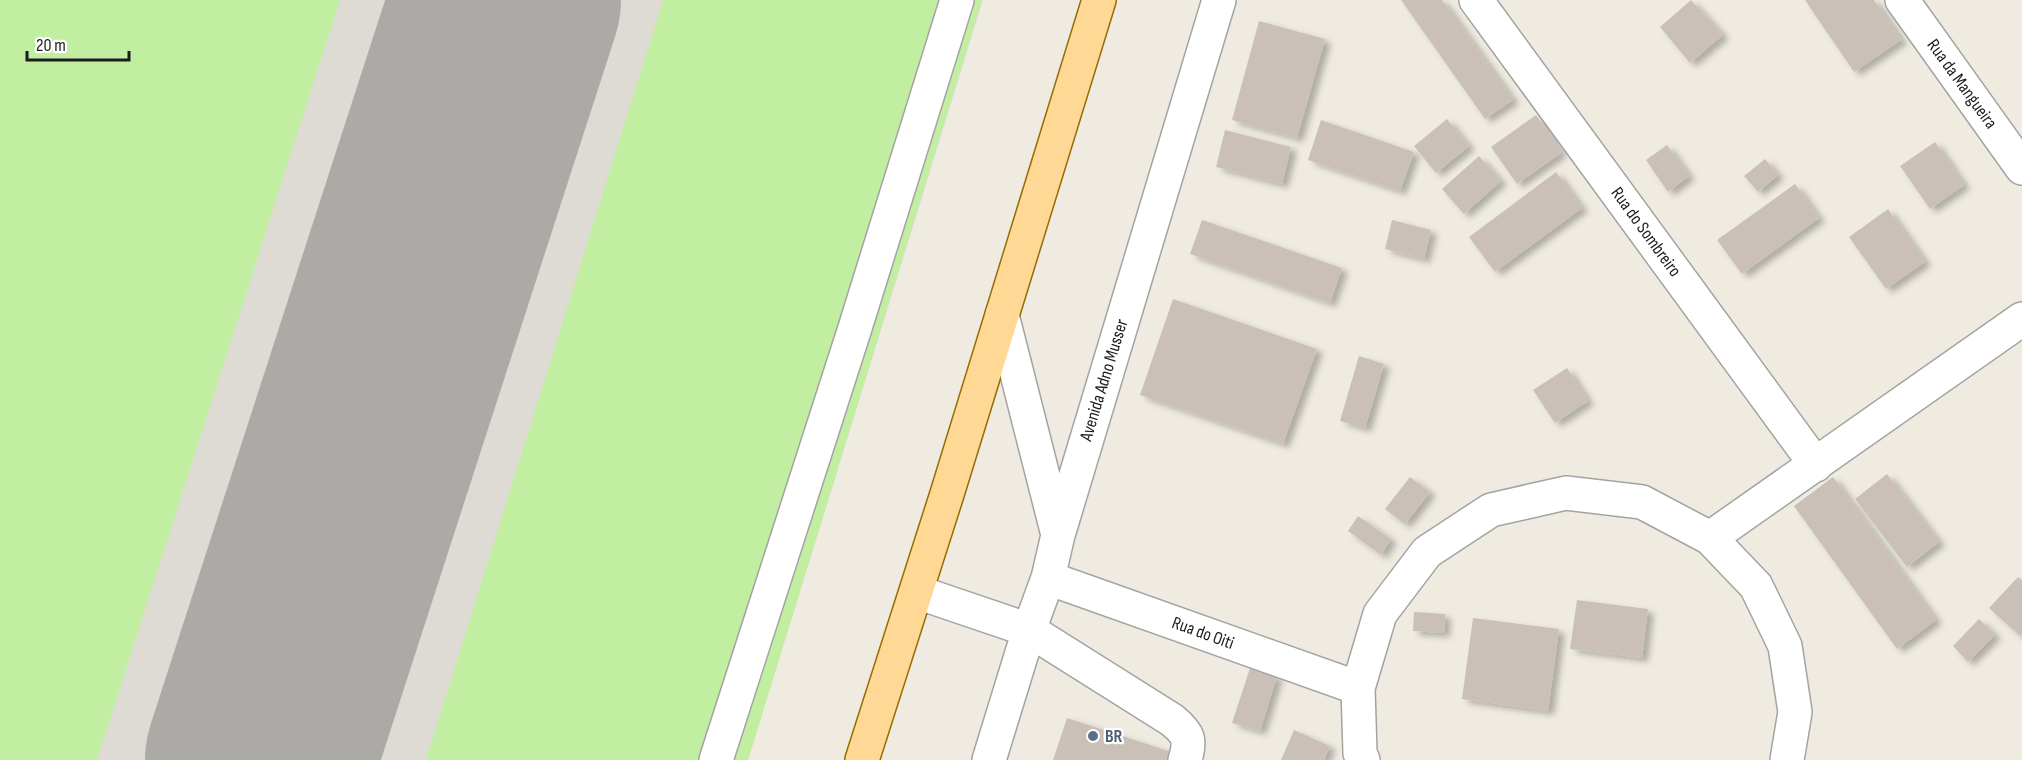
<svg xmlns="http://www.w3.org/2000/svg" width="2022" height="760" font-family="'Sofia Sans Condensed',sans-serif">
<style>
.airport{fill:#dddbd3}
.grass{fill:#c2eea2}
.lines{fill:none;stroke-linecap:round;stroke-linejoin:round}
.runway{stroke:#acaaa6;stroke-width:230}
.building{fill:#cbc0b7;filter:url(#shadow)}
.minor-casing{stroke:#a3a3a3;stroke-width:36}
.major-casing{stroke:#956d00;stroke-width:36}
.minor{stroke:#fff;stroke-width:33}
.major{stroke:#ffd896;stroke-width:33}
.service-dot{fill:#5c6f8a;stroke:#fff;stroke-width:2}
.labels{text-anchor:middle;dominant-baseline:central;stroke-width:4.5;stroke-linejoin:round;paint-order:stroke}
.street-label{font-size:18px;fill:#1c1c1c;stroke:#fff}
.service-label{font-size:18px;font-weight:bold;fill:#4e5e75;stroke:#fff;text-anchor:start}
</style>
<defs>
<filter id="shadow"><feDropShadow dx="6" dy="4" stdDeviation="3" flood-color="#0004"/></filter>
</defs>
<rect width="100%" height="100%" fill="#efebe1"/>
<path class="airport" d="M0 0H983L748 760H0Z"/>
<path class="grass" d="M0 0H340L97 760H0Z
M663 0H982L748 760H426Z"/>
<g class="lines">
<path class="runway" d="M260 760 506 0"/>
</g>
<path class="building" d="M1401 0H1442L1513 100 1485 119Z
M1691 0 1723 35 1690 63 1660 27Z
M1805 0H1874L1901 40 1854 72Z
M1259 21 1325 39 1297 138 1232 120Z
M1536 115 1561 153 1517 184 1491 147Z
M1447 119 1469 146 1436 173 1414 146Z
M1321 120 1414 152 1400 191 1308 160Z
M1225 130 1291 147 1282 184 1216 167Z
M1935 142 1964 185 1930 209 1900 166Z
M1667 145 1689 176 1668 192 1646 160Z
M1479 156 1501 181 1464 214 1442 189Z
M1765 159 1778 175 1758 192 1744 176Z
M1556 172 1582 208 1495 272 1469 237Z
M1795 184 1819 218 1742 274 1717 240Z
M1888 209 1925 262 1886 289 1849 237Z
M1202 220 1342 268 1330 303 1190 254Z
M1392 220 1431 230 1424 259 1385 249Z
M1173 299 1317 349 1283 444 1140 395Z
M1359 356 1384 364 1365 428 1340 421Z
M1567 368 1588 401 1555 423 1533 390Z
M1887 474 1939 542 1907 567 1855 499Z
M1410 477 1430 492 1405 524 1385 509Z
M1833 477 1936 620 1897 649 1794 506Z
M1358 516 1391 539 1381 555 1348 531Z
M2018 577 2022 580V634L2020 636 1989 608Z
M1577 600 1648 609 1642 658 1570 649Z
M1414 612 1445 614 1444 633 1413 631Z
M1473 618 1559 629 1548 711 1462 699Z
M1979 619 1995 635 1968 662 1953 646Z
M1250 668 1277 676 1260 731 1232 723Z
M1067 718 1181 755 1180 760H1053Z
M1294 730 1330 746 1324 760H1281Z"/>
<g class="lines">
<defs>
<path id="minor" d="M1476 0 1816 465
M1902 0 2022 168
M1002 315 1058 535
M1710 538 2022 319
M1048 578 1358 688
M917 592 1029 630 1172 720C1189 734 1191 740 1185 760
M716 760 855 328 957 0
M989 760 1029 630 1048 578 1058 535 1219 0
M1363 760 1360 753 1358 688 1380 614 1427 552 1491 510 1566 493 1642 502 1710 538 1756 586 1785 646 1795 712 1787 760"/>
<path id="major" d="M862 760 947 494 1099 0"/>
</defs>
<use href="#minor" class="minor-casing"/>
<use href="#major" class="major-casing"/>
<use href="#minor" class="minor"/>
<use href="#major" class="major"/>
</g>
<circle class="service-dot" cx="1093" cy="736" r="6"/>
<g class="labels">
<g class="street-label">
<text transform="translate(1962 84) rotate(54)">Rua da Mangueira</text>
<text transform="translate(1646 232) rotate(54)">Rua do Sombreiro</text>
<text transform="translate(1104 380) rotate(-73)">Avenida Adno Musser</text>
<text transform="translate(1203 633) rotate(20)">Rua do Oiti</text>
</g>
<g class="service-label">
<text x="1105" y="736">BR</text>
</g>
</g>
<path d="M27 51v9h102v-9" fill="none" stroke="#1c1c1c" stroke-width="3"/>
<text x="36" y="51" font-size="18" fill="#1c1c1c" stroke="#ffffff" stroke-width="4.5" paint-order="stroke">20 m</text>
</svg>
